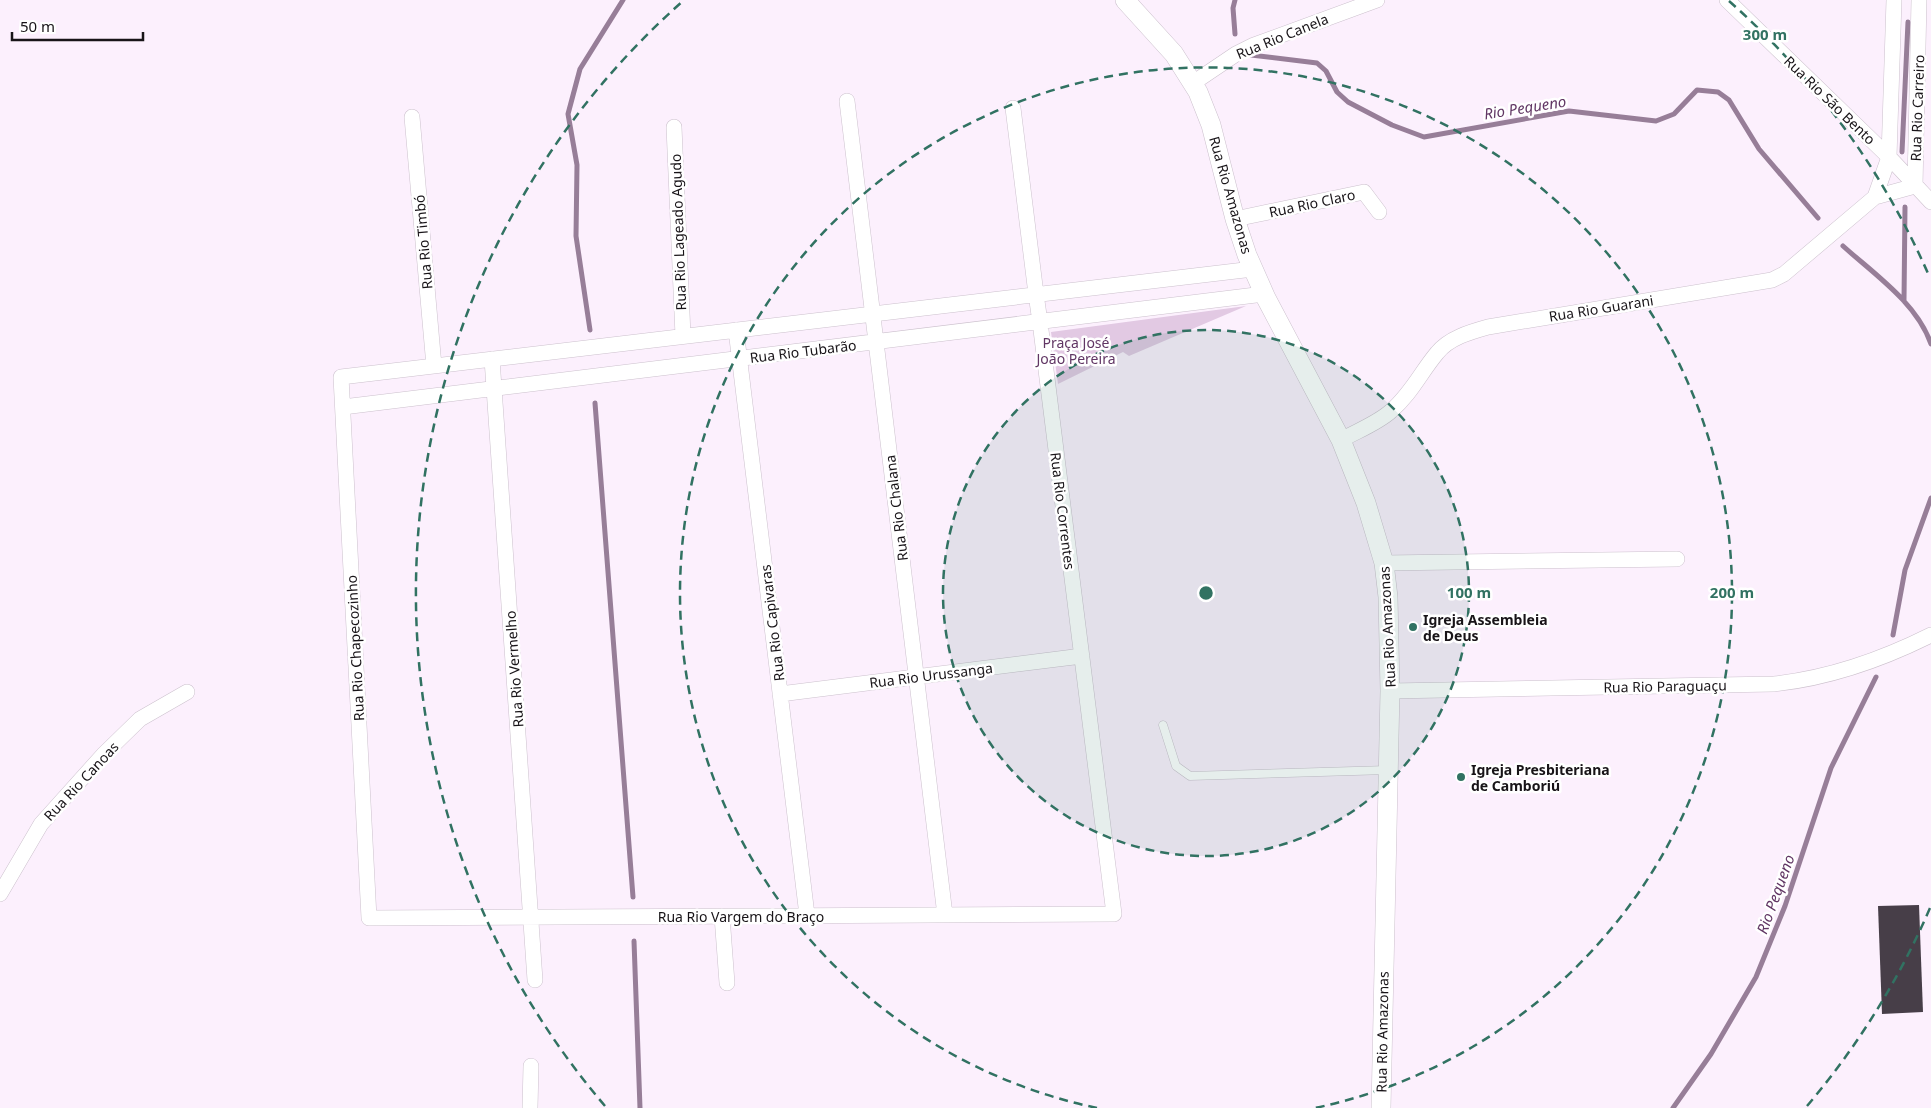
<svg xmlns="http://www.w3.org/2000/svg" width="1931" height="1108" font-family="'Noto Sans',sans-serif">
<style>
.green{fill:#e2c9e3}
.lines{fill:none;stroke-linecap:round;stroke-linejoin:round}
.stream{stroke:#977e98;stroke-width:5}
.building{fill:#473e48}
.service-casing{stroke:#ccc1cd;stroke-width:9}
.minor-casing{stroke:#ccc1cd;stroke-width:16}
.tertiary-casing{stroke:#ccc1cd;stroke-width:20}
.service{stroke:#fff;stroke-width:8}
.minor{stroke:#fff;stroke-width:15}
.tertiary{stroke:#fff;stroke-width:19}
.ring{fill:none;stroke:#317262;stroke-width:2.5;stroke-dasharray:9 6}
.poi-dot{fill:#317262;stroke:#fff;stroke-width:2}
.labels{text-anchor:middle;dominant-baseline:central;stroke-width:5;stroke-linejoin:round;paint-order:stroke}
.street-label{font-size:14px;fill:#181418;stroke:#fff}
.park-label{font-size:14px;fill:#613664;stroke:#fff}
.poi-label{font-size:14px;font-weight:bold;fill:#181418;stroke:#fff;text-anchor:start}
.water-label{font-size:15px;font-style:italic;fill:#613664;stroke:#fff}
.centre{fill:#317262;stroke:#fff;stroke-width:2.5}
.ring-label{font-size:15px;text-anchor:middle;font-weight:bold;fill:#317262;stroke:#fff;stroke-width:5;stroke-linejoin:round;paint-order:stroke}
</style>
<rect width="100%" height="100%" fill="#fcf0fd"/>
<path class="green" d="M1246 306 1129 356 1123 352 1058 384 1051 332Z"/>
<g class="lines">
<path class="stream" d="M1235 0 1233 8 1235 34
M1251 55 1317 63 1326 71 1337 92 1348 102 1392 125 1424 137 1569 111 1656 121 1674 114 1697 90 1718 92 1729 100 1759 149 1818 218
M1902 152 1908 22
M1843 246C1874 274 1917 303 1931 344
M1904 301 1905 207
M590 330 576 236 577 165 568 114 580 69 623 0
M595 403 633 897
M1893 635 1905 570 1931 498
M634 941 640 1108
M1673 1108 1711 1054 1756 977 1785 906 1831 768 1876 677"/>
</g>
<path class="building" d="M1919 905 1923 1012 1882 1014 1878 906Z"/>
<g class="lines">
<defs>
<path id="service" d="M1163 725 1176 766 1190 776 1388 770"/>
<path id="minor" d="M1727 0 1889 157 1931 202
M1193 83 1236 54 1254 45 1377 0
M847 101 945 915
M1013 108 1036 294 1040 322 1114 914 369 918 341 377C645 341 949 305 1253 269
M412 117 434 366
M674 127 683 336
M1875 197 1889 157 1894 0
M1235 219 1364 192 1379 212
M736 330 807 915
M492 359 535 980
M343 407 1264 294
M1341 440C1357 431 1378 423 1391 411 1411 394 1421 372 1437 353 1449 338 1470 332 1488 327L1772 280 1784 274 1875 197 1915 186 1919 0
M1384 563 1677 559
M1390 691 1774 684C1830 678 1881 660 1931 635
M780 694 1082 656
M0 894 41 824 103 755 140 719 187 692
M722 916 727 983
M530 1108 531 1066"/>
<path id="tertiary" d="M1125 0 1174 54 1198 92 1211 125 1235 219 1247 255 1266 298 1341 440 1366 503 1384 563 1388 597 1390 691 1381 1108"/>
</defs>
<use href="#service" class="service-casing"/>
<use href="#minor" class="minor-casing"/>
<use href="#tertiary" class="tertiary-casing"/>
<use href="#service" class="service"/>
<use href="#minor" class="minor"/>
<use href="#tertiary" class="tertiary"/>
</g>
<circle cx="1206" cy="593" r="263" fill="#317262" fill-opacity=".12"/>
<g class="ring">
<circle cx="1206" cy="593" r="263"/>
<path d="M1097 1108A526 526 0 1 1 1315 1108"/>
<path d="M1930 908A790 790 0 0 1 1807 1106M605 1106A790 790 0 0 1 683 1M1729 1A790 790 0 0 1 1930 278"/>
</g>
<g class="poi-dot">
<circle cx="1413" cy="627" r="5"/>
<circle cx="1461" cy="777" r="5"/>
</g>
<g class="labels">
<g class="street-label">
<text transform="translate(1282 36) rotate(-22)">Rua Rio Canela</text>
<text transform="translate(1830 100) rotate(44)">Rua Rio São Bento</text>
<text transform="translate(1917 108) rotate(-88)">Rua Rio Carreiro</text>
<text transform="translate(1231 195) rotate(74)">Rua Rio Amazonas</text>
<text transform="translate(1312 203) rotate(-12)">Rua Rio Claro</text>
<text transform="translate(678 232) rotate(-92)">Rua Rio Lageado Agudo</text>
<text transform="translate(423 242) rotate(-95)">Rua Rio Timbó</text>
<text transform="translate(1601 308) rotate(-9)">Rua Rio Guarani</text>
<text transform="translate(803 351) rotate(-7)">Rua Rio Tubarão</text>
<text transform="translate(896 508) rotate(-97)">Rua Rio Chalana</text>
<text transform="translate(1063 511) rotate(83)">Rua Rio Correntes</text>
<text transform="translate(772 623) rotate(-97)">Rua Rio Capivaras</text>
<text transform="translate(1387 627) rotate(-93)">Rua Rio Amazonas</text>
<text transform="translate(355 648) rotate(-93)">Rua Rio Chapecozinho</text>
<text transform="translate(514 669) rotate(-94)">Rua Rio Vermelho</text>
<text transform="translate(931 675) rotate(-7)">Rua Rio Urussanga</text>
<text transform="translate(1665 686) rotate(-1)">Rua Rio Paraguaçu</text>
<text transform="translate(81 781) rotate(-47)">Rua Rio Canoas</text>
<text x="741" y="916">Rua Rio Vargem do Braço</text>
<text transform="translate(1382 1032) rotate(-89)">Rua Rio Amazonas</text>
</g>
<g class="park-label">
<text x="1076" y="342">Praça José<tspan x="1076" dy="16">João Pereira</tspan></text>
</g>
<g class="poi-label">
<text x="1423" y="619">Igreja Assembleia<tspan x="1423" dy="16">de Deus</tspan></text>
<text x="1471" y="769">Igreja Presbiteriana<tspan x="1471" dy="16">de Camboriú</tspan></text>
</g>
<g class="water-label">
<text transform="translate(1525 107) rotate(-9)">Rio Pequeno</text>
<text transform="translate(1775 894) rotate(-70)">Rio Pequeno</text>
</g>
</g>
<circle cx="1206" cy="593" r="8" class="centre"/>
<g class="ring-label">
<text x="1765" y="40">300 m</text>
<text x="1469" y="598">100 m</text>
<text x="1732" y="598">200 m</text>
</g>
<path d="M12 32v8h131v-8" fill="none" stroke="#181418" stroke-width="2.5"/>
<text x="20" y="32" font-size="15" fill="#181418" stroke="#ffffff" stroke-width="4" paint-order="stroke">50 m</text>
</svg>
